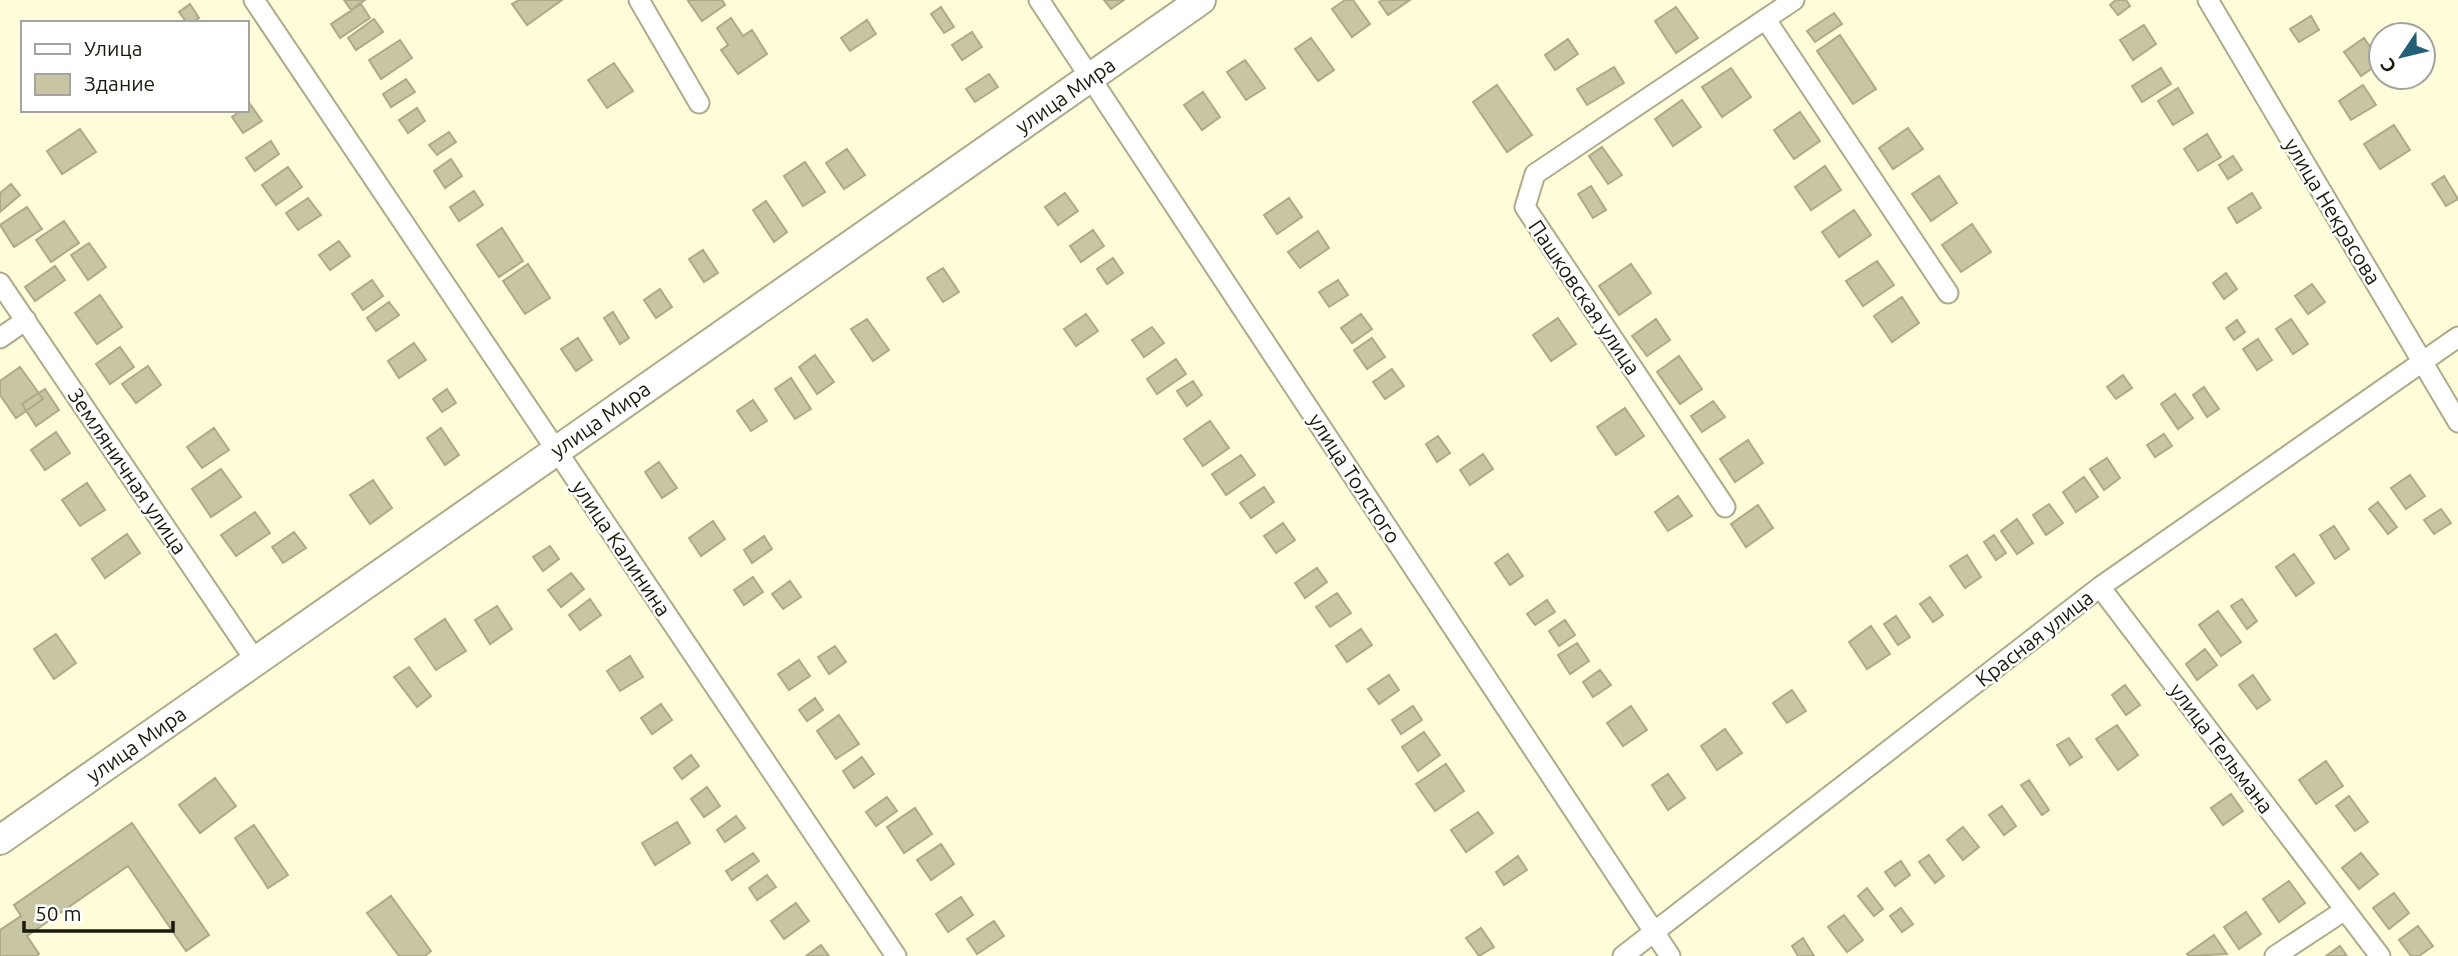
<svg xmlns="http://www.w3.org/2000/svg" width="2458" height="956" font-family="Ubuntu,sans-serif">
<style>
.building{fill:#c7c5a2;stroke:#adaa89;stroke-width:2}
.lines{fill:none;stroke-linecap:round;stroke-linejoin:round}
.street-casing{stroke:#adab89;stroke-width:23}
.secondary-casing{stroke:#adab89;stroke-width:32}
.street{stroke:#fff;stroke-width:19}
.secondary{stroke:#fff;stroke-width:28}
.labels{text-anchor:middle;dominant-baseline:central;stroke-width:5;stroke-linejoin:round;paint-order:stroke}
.street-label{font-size:21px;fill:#1b1a0d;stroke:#fff}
</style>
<rect width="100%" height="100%" fill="#fffdd9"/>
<path class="building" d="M344 0H365L351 10Z
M519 0H562L527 25 512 4Z
M690 0H722L725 5 702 21 688 1Z
M1104 0H1124L1111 9Z
M1345 0H1353L1370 24 1352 37 1332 9Z
M1382 0H1410L1388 15 1379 2Z
M2116 0H2126L2130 6 2118 15 2110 5Z
M190 4 199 18 192 23H187L179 12Z
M361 4 370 18 340 38 331 24Z
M941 7 954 27 944 33 931 14Z
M1676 7 1698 38 1676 53 1655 21Z
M1834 13 1842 24 1815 42 1807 31Z
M2311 16 2319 30 2299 42 2290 29Z
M731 18 743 36 752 30 767 54 738 74 721 50 728 45 717 28Z
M374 19 383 32 356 50 348 38Z
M867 20 876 34 850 51 841 38Z
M2144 25 2156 44 2133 60 2120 40Z
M972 32 982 47 962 60 952 45Z
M1840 35 1876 89 1853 104 1817 51Z
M1311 38 1334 70 1318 81 1295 49Z
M2364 38 2381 62 2361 76 2344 52Z
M1568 39 1578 54 1555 70 1545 55Z
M400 40 412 58 381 79 369 60Z
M1245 60 1265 88 1246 100 1227 72Z
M614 63 633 91 607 108 588 80Z
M1614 67 1624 83 1587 105 1577 89Z
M1731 68 1751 97 1722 117 1702 87Z
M2161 68 2171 84 2142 102 2132 86Z
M989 74 998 87 975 102 966 89Z
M406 79 415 92 391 107 383 94Z
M1497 85 1532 135 1507 152 1473 102Z
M2363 85 2376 105 2351 120 2339 101Z
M2178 88 2193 113 2173 125 2158 101Z
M1203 92 1220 117 1202 130 1184 105Z
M1682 100 1701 127 1673 146 1655 119Z
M250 104 262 121 243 133 232 117 242 110H247Z
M417 108 425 121 408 133 399 120Z
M1800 112 1820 141 1794 159 1774 130Z
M2394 125 2410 150 2380 169 2364 144Z
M1908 128 1923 149 1893 169 1879 148Z
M80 129 96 152 62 174 47 151Z
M449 132 456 142 437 155 429 145Z
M2207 134 2221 157 2198 171 2184 149Z
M271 141 279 154 255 171 246 158Z
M1602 147 1622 175 1608 184 1589 156Z
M847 149 865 175 844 189 826 163Z
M2233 156 2242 170 2228 179 2219 165Z
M451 159 462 176 445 188 434 171Z
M805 162 825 192 803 206 784 176Z
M1825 166 1841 190 1811 210 1795 187Z
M288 167 302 187 276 205 262 185Z
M1939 176 1957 203 1931 221 1912 194Z
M2444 176 2458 199 2446 206 2432 184Z
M11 184 20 195 0 212V193Z
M1591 186 1606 210 1593 218 1578 194Z
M474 191 483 205 459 221 450 207Z
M1065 193 1078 211 1058 225 1045 207Z
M2252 193 2261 208 2237 223 2228 208Z
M308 198 321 215 298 230 286 213Z
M1289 198 1302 217 1277 234 1264 215Z
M766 201 787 232 774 242 753 210Z
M27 207 42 229 14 247 0 225Z
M1854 210 1871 235 1839 257 1822 232Z
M64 221 79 243 51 262 36 240Z
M1972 224 1991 252 1961 272 1942 245Z
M502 228 523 261 499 277 477 245Z
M1093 230 1104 246 1081 262 1070 246Z
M1318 231 1329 248 1300 268 1288 252Z
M339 241 350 256 330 270 319 255Z
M89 243 106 267 88 280 71 255Z
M703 250 718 273 704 282 689 259Z
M1113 258 1123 273 1107 284 1097 269Z
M1877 261 1894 285 1863 306 1846 281Z
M528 264 550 298 525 314 503 281Z
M1631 264 1651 293 1619 315 1599 286Z
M55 266 65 280 35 301 25 287Z
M943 268 959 292 943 302 927 278Z
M2226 273 2237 289 2224 299 2213 283Z
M372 280 383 296 363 310 352 294Z
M1338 280 1348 295 1329 307 1319 292Z
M2312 284 2325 302 2308 314 2295 296Z
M660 289 672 307 656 318 644 300Z
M100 295 122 327 97 344 75 313Z
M1902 297 1919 323 1892 342 1874 316Z
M389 302 399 315 376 331 367 318Z
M613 312 629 338 620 344 604 318Z
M1086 314 1098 331 1076 346 1064 329Z
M1361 314 1372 329 1352 343 1341 328Z
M1558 318 1576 344 1551 361 1533 335Z
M867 319 889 350 873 361 851 329Z
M1656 319 1670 340 1647 356 1632 336Z
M2291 319 2308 344 2293 354 2276 329Z
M2237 320 2245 332 2234 340 2226 328Z
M1152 327 1164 343 1144 357 1132 340Z
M578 338 592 360 576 371 561 349Z
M1372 338 1385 357 1367 369 1354 350Z
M2258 339 2272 360 2257 370 2243 349Z
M414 343 426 360 399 378 388 361Z
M120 347 134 367 110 384 96 364Z
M815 355 834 382 817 394 799 367Z
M1679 356 1702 389 1680 404 1657 372Z
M1176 359 1186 374 1157 394 1147 379Z
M148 366 161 385 136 403 122 384Z
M20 367 43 399 16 418 0 395V381Z
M1392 369 1404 386 1385 399 1373 382Z
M2123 375 2132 388 2116 399 2107 387Z
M791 378 811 409 795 419 775 389Z
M1193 381 1202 395 1187 406 1177 391Z
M2204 387 2219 409 2207 417 2193 395Z
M45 389 59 410 36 426 22 404Z
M447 389 456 403 442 412 433 399Z
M2175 394 2193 418 2178 429 2161 404Z
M753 400 767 421 751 431 737 411Z
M1713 401 1725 417 1702 432 1691 416Z
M1625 408 1644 436 1616 455 1597 427Z
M1210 421 1229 448 1203 466 1184 439Z
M214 428 229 450 202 468 187 447Z
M441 428 459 455 445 465 427 438Z
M56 432 70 453 45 470 31 450Z
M2164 434 2172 446 2155 457 2147 445Z
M1438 436 1450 453 1437 462 1426 444Z
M1748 440 1763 463 1735 482 1720 459Z
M1483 454 1493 469 1470 485 1460 470Z
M1241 455 1255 475 1226 495 1212 474Z
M2107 458 2120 478 2104 490 2090 469Z
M659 462 677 488 662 498 645 472Z
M221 469 241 497 211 517 192 489Z
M2410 475 2425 496 2406 509 2391 488Z
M2084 477 2098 497 2076 512 2063 492Z
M373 480 392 508 370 524 350 495Z
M87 483 105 510 80 526 62 500Z
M1264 487 1274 502 1251 518 1240 503Z
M1678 496 1692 516 1668 531 1655 512Z
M2378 502 2397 527 2388 534 2369 509Z
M2049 504 2063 523 2046 535 2033 515Z
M1758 505 1773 528 1746 547 1731 524Z
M2441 509 2451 523 2434 534 2424 520Z
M255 512 270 533 236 556 221 535Z
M2017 519 2033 543 2017 554 2001 531Z
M713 521 725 539 701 556 689 538Z
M1283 523 1295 540 1276 553 1264 536Z
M2334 526 2349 549 2335 559 2320 535Z
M294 532 306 548 283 563 272 547Z
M127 534 140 553 105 578 92 559Z
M1994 535 2006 553 1996 560 1984 542Z
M764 536 772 549 752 563 744 550Z
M550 546 559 559 543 571 533 557Z
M1508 554 1523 576 1510 585 1495 563Z
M2294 554 2314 583 2296 596 2276 567Z
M1967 555 1981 577 1965 588 1950 566Z
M1317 568 1327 582 1305 598 1295 583Z
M571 573 584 589 561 607 548 590Z
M753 577 763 592 744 605 734 590Z
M790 581 801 597 783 609 772 594Z
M1337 593 1351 613 1330 627 1316 607Z
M1930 597 1943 615 1933 622 1920 604Z
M590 599 601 615 580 630 569 615Z
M2242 599 2257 621 2247 629 2231 606Z
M1547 600 1555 612 1535 625 1527 614Z
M497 606 512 629 490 644 475 620Z
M2218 611 2241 642 2221 656 2199 625Z
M1896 616 1910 637 1898 645 1884 624Z
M445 619 466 651 436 670 415 639Z
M1565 620 1575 635 1559 646 1549 631Z
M1871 626 1890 654 1867 669 1849 642Z
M1361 629 1372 645 1347 662 1336 646Z
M56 634 76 663 54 679 34 649Z
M1577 643 1589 661 1570 674 1558 655Z
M835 646 846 662 829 674 818 657Z
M2205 649 2217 665 2197 680 2186 664Z
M630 656 643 677 620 691 607 671Z
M799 660 810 676 789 690 778 674Z
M409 667 431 696 417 707 394 677Z
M1600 670 1611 685 1593 697 1583 682Z
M1389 675 1399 690 1379 704 1368 689Z
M2253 675 2270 700 2257 709 2239 685Z
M2125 685 2140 705 2126 715 2112 695Z
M1792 690 1806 711 1787 723 1773 703Z
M815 698 823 710 807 721 799 710Z
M661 704 672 720 652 734 641 718Z
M1413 706 1422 720 1401 734 1392 720Z
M1631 706 1647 730 1623 746 1607 723Z
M839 715 859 744 836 759 817 731Z
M2117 725 2138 755 2118 770 2096 739Z
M1725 729 1742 753 1717 770 1701 746Z
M1424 732 1440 755 1418 771 1402 747Z
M2069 738 2082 757 2070 765 2057 745Z
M691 755 699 766 682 779 674 768Z
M862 757 874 774 854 788 843 771Z
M2326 761 2343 786 2316 804 2299 780Z
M1446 764 1464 791 1435 811 1416 784Z
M1668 774 1685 798 1668 810 1652 785Z
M215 778 236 806 200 833 179 805Z
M2029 780 2049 810 2042 815 2021 785Z
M707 787 720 806 704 817 691 799Z
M2231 794 2243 811 2223 825 2211 808Z
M2349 796 2368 822 2355 831 2336 806Z
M887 797 897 811 876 826 866 812Z
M2002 806 2016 826 2004 835 1989 815Z
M915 808 932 834 904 853 887 827Z
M1478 812 1493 833 1466 852 1451 830Z
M736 816 745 828 725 842 717 830Z
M677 822 690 843 655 865 642 843Z
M132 823 209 935 186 951 128 866 27 936 39 954 36 956H0V930L21 916 14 905Z
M254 825 288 875 268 888 235 838Z
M1963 827 1979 847 1963 860 1947 840Z
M941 844 954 864 931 880 917 860Z
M753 853 759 861 732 880 726 871Z
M2361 853 2378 874 2359 889 2342 868Z
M1929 855 1944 876 1935 883 1919 862Z
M1518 856 1527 870 1504 885 1496 872Z
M1901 861 1910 875 1895 886 1885 872Z
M767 875 776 887 757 900 749 888Z
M2289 881 2305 903 2279 922 2263 899Z
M1867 888 1883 909 1874 916 1858 896Z
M2394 893 2409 913 2389 929 2373 908Z
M391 896 431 951 425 956H399L367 913Z
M961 897 973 915 948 932 936 914Z
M796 903 809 921 784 939 771 921Z
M1901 908 1913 924 1902 932 1890 916Z
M2246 912 2261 934 2239 949 2224 927Z
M1844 915 1863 940 1847 952 1828 927Z
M994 921 1004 936 977 954 967 939Z
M2418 926 2433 946 2419 956H2411L2399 940Z
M1481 928 1494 947 1479 956 1466 938Z
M2214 935 2227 954 2189 956 2187 954Z
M1803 938 1814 956H1798L1792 946Z
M821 945 829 956H806Z
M2340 946 2347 956H2326Z"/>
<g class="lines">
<defs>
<path id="street" d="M254 0 896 956
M639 0 699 103
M1039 0 1670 956
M2208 0 2458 422
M1766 20 1948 293
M0 283 255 660
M0 338 26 320
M1725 507 1525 207 1535 174 1794 0
M2100 587 2380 956
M1623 956 2100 587 2458 337
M2275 956 2345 910"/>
<path id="secondary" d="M0 840 1201 0"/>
</defs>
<use href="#street" class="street-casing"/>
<use href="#secondary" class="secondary-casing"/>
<use href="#street" class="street"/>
<use href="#secondary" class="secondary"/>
</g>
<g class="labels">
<g class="street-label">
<text transform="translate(1065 95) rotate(-35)">улица Мира</text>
<text transform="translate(2333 211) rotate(59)">улица Некрасова</text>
<text transform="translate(1585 297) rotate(56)">Пашковская улица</text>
<text transform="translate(600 419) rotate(-35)">улица Мира</text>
<text transform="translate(128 471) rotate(56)">Земляничная улица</text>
<text transform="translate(1355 478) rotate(57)">улица Толстого</text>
<text transform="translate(622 548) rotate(56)">улица Калинина</text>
<text transform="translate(2034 638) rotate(-38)">Красная улица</text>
<text transform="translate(136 744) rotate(-35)">улица Мира</text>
<text transform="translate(2222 748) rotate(53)">улица Тельмана</text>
</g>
</g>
<rect x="21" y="21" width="228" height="91" fill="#ffffff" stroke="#a4a39e" stroke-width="2"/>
<rect x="35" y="44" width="35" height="10" fill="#ffffff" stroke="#a4a39e" stroke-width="2"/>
<text x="84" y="56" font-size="21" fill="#1b1a0d">Улица</text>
<rect x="35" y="74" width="35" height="21" fill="#c7c5a2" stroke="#a4a39e" stroke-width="2"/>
<text x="84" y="91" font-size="21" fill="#1b1a0d">Здание</text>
<g transform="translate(2402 56) rotate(235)"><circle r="33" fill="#ffffff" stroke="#a4a39e" stroke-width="2"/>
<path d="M0-5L12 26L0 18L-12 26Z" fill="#235f77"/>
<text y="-10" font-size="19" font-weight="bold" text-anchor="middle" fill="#1b1a0d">С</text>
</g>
<path d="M24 921v10h149v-10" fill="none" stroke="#1b1a0d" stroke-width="3.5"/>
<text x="35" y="921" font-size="21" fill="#1b1a0d" stroke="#ffffff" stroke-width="5" paint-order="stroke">50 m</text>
</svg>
